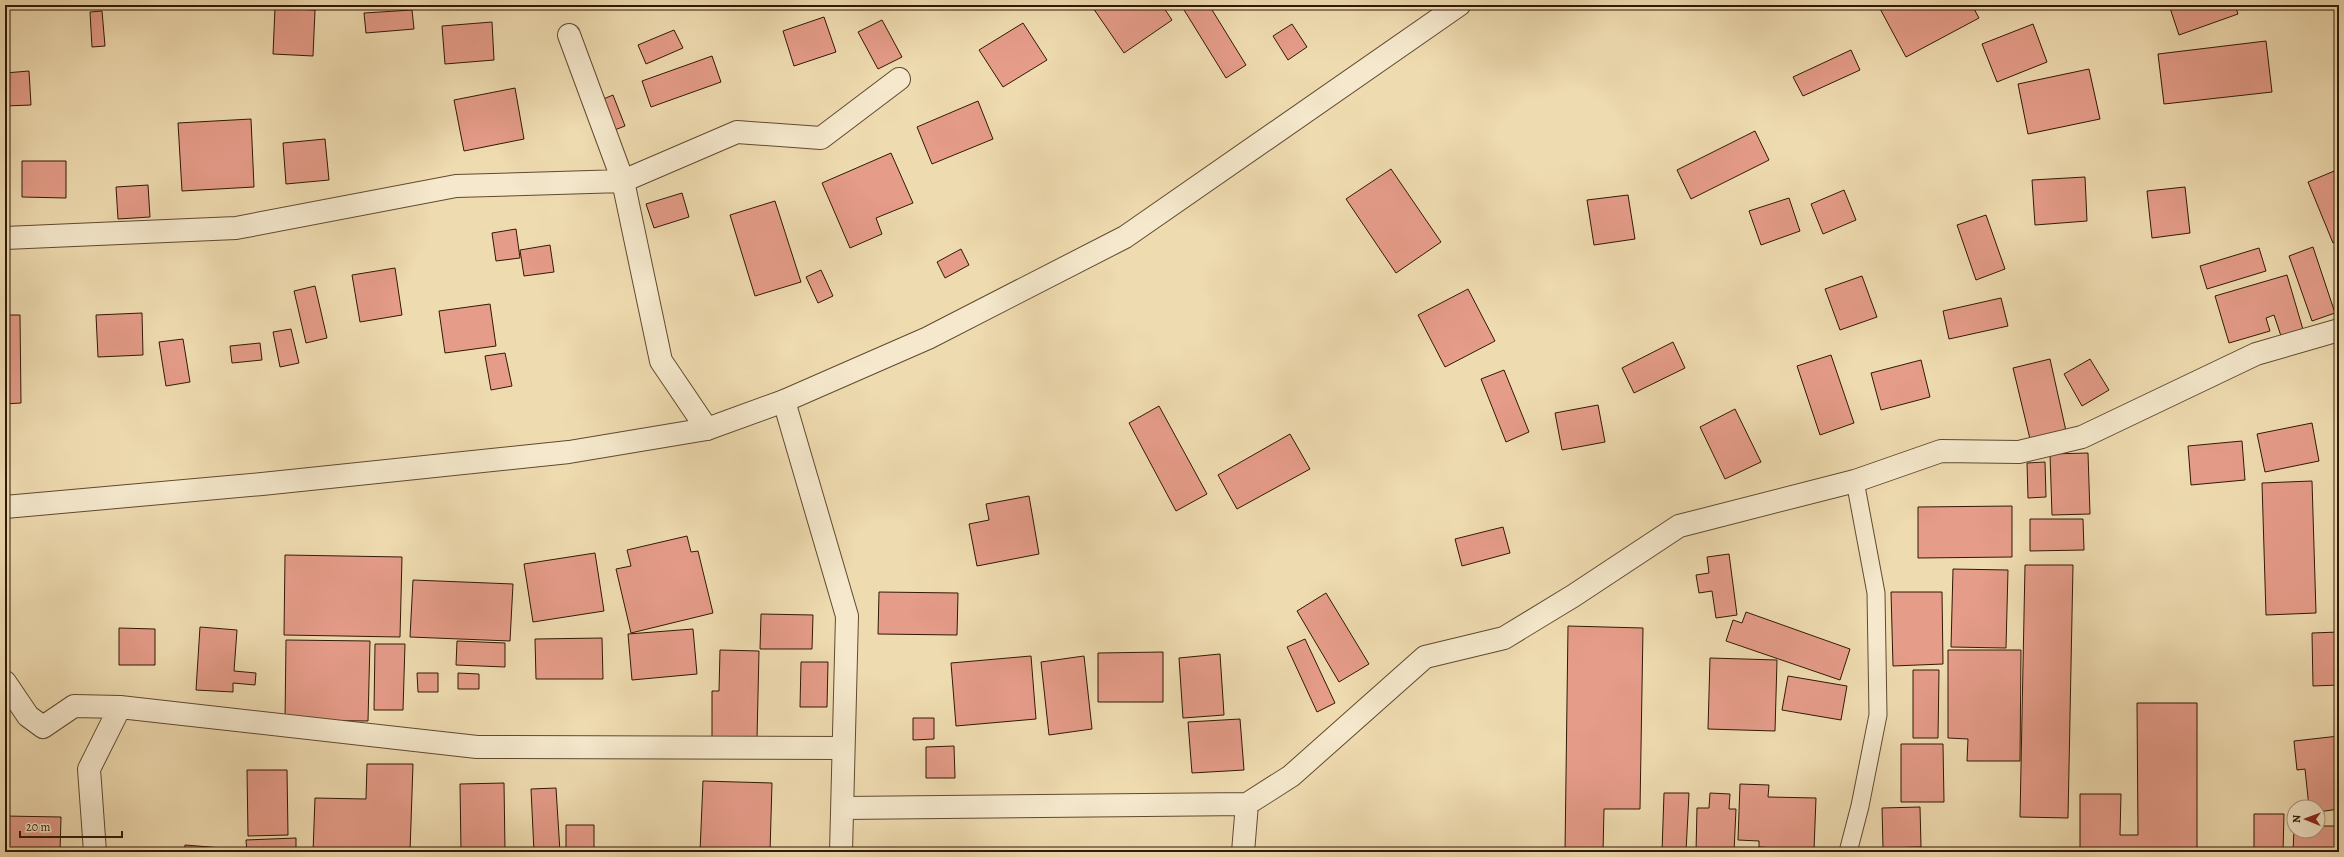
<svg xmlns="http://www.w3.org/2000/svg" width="2344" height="857" font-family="Alegreya,serif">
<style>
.building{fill:#e59c89;stroke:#311904}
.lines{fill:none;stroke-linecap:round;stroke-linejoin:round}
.service-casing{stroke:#604a2f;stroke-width:19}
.minor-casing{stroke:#604a2f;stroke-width:24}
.tertiary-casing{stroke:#604a2f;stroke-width:24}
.service{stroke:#f5e8cc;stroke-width:17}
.minor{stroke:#f5e8cc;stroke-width:22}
.tertiary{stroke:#f5e8cc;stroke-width:22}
</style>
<rect width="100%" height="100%" fill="#efdbb0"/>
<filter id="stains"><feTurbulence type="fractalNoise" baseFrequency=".005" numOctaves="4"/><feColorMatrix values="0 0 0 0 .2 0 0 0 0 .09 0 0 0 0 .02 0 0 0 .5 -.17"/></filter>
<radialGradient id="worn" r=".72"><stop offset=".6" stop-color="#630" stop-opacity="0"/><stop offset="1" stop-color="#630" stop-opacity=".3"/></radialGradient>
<path class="building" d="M1091 5H1162L1172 20 1124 53Z
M1181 5H1209L1246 65 1226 78Z
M1878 5H1972L1979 18 1906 57Z
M2169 5H2235L2238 14 2179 35Z
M275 8 315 10 313 56 273 54Z
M412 10 414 29 366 33 364 13Z
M102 11 105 46 92 47 90 12Z
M824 17 836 52 794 66 783 31Z
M882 20 902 57 878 69 858 32Z
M492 22 494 60 445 64 442 26Z
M1023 23 1047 60 1003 87 979 50Z
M1292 24 1307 47 1288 60 1273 36Z
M2033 24 2047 62 1997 82 1982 44Z
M674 30 683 48 646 64 638 45Z
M2266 41 2272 92 2164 104 2158 54Z
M1851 50 1860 70 1803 96 1793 77Z
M712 56 721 82 651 107 642 81Z
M2089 69 2100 119 2028 134 2018 84Z
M29 71 31 105 5 106V73Z
M515 88 524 139 464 151 454 100Z
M613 95 625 126 612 131 601 100Z
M978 101 993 139 932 164 917 127Z
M251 119 254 187 182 191 178 123Z
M1755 131 1769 160 1691 199 1677 170Z
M325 139 329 180 286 184 283 143Z
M891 153 913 203 876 218 882 234 850 248 822 183Z
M22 161H66V198L22 197Z
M1391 169 1441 242 1396 273 1346 199Z
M2339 169V240L2333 243 2308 182Z
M2085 177 2087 221 2035 225 2032 180Z
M148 185 150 217 118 219 116 187Z
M2185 187 2190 233 2152 238 2147 191Z
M1844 190 1856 220 1823 234 1811 204Z
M682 193 689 217 654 228 646 204Z
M1628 195 1635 239 1594 245 1587 200Z
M1789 198 1800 231 1761 245 1749 211Z
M775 201 801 282 755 296 730 215Z
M1986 215 2005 269 1976 280 1957 225Z
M516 229 520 258 496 261 492 233Z
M550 245 554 272 524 276 520 250Z
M2313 247 2335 313 2312 321 2289 256Z
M2259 248 2266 271 2207 289 2200 266Z
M961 249 969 265 945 278 937 262Z
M395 268 402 315 360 322 352 275Z
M821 270 833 296 818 303 806 277Z
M2287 275 2304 333 2282 339 2274 315 2266 318 2270 331 2229 343 2215 296Z
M1862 276 1877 317 1840 330 1825 289Z
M315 286 327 338 306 343 294 291Z
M1468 289 1495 341 1445 367 1418 315Z
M2001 298 2008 326 1949 339 1943 311Z
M490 304 496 346 445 353 439 311Z
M142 313 143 355 98 357 96 315Z
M5 315H20L21 403 5 404Z
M291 329 299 363 280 367 273 332Z
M183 339 190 382 166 386 159 342Z
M1673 342 1685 368 1634 393 1622 368Z
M260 343 262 360 232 363 230 346Z
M505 353 512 386 491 390 485 356Z
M1831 355 1854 423 1820 435 1797 366Z
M2050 359 2066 431 2030 439 2013 368Z
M2090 359 2109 390 2082 406 2064 374Z
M1921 360 1930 397 1881 410 1871 373Z
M1504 370 1529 432 1506 442 1481 379Z
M1598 405 1605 442 1562 450 1555 413Z
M1159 406 1207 494 1176 511 1129 423Z
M1735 409 1761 462 1725 479 1700 427Z
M2312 423 2319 461 2265 472 2257 434Z
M1290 434 1310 469 1237 509 1218 475Z
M2242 441 2245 480 2191 485 2188 446Z
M2088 453 2090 514 2052 515 2050 454Z
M2045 462 2046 497 2028 498 2027 463Z
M2312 481 2316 613 2266 615 2262 483Z
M1029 496 1039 554 977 566 969 524 989 520 986 504Z
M2012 506V557L1918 558V507Z
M2030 519H2083L2084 550 2030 551Z
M1503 527 1510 553 1462 566 1455 539Z
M687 536 691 552 698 551 713 613 631 633 616 569 631 566 627 550Z
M595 553 604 611 533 622 524 564Z
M1729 554 1737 615 1716 618 1712 591 1699 593 1696 575 1709 573 1707 557Z
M285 555 402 557 400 637 284 635Z
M2025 565H2073L2068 818 2020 817Z
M1953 569 2008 570 2006 648 1951 647Z
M413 580 513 584 510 641 410 637Z
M879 592 958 593 957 635 878 634Z
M1891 592H1942L1943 664 1893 666Z
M1326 593 1369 664 1339 682 1297 611Z
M1746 612 1850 649 1840 680 1726 641 1733 620 1742 623Z
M761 614 813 615 812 649H760Z
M1568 626 1643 628 1640 809H1604L1603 852H1565Z
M200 627 237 630 234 671 256 673 255 685 233 683V692L196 690Z
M119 628 155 629V665H119Z
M693 629 697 674 632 680 628 634Z
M2339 632V685L2313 686 2312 633Z
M602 638 603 679H536L535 639Z
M1305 639 1335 703 1317 712 1287 647Z
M286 640 370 641 368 721 285 720Z
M457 641 505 643V667L456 665Z
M375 644H405L403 710H374Z
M720 650 759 651 757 739 712 738V691H719Z
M1948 650H2021L2020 761H1967L1968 739 1948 738Z
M1163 652V702H1098V653Z
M1220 654 1224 715 1183 718 1179 658Z
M1031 656 1036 719 956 726 951 663Z
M1084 656 1092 729 1049 735 1041 662Z
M1710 658 1777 660 1775 731 1708 729Z
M801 662H828L827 707H800Z
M1913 670H1939L1938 738H1913Z
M417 673H438V692H418Z
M458 673 479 674V689H458Z
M1788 676 1847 686 1841 720 1782 710Z
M2137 703H2197V852H2080V794H2121L2120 835H2138Z
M913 718H934V739L913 740Z
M1240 719 1244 770 1192 773 1188 722Z
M2339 736V809L2318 812V807H2309L2305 769 2297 770 2294 741Z
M1901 744H1943L1944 802H1901Z
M954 746 955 778H926V747Z
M367 764H413L410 852H313L315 798 366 799Z
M247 770H287L288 835 248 836Z
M703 781 772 783 770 852H700Z
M504 783 505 851H461L460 784Z
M1740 784 1769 785 1768 797 1816 798 1814 850 1759 847V841L1738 840Z
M556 788 560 852H534L531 789Z
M1664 793H1689L1686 852H1662Z
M1710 793 1730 794 1729 809H1736L1734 852H1696L1697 808H1709Z
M1920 807 1921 847 1883 848 1882 808Z
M2254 814H2284L2283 852H2254Z
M5 816 61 817 60 852H5Z
M566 825H594V852H566Z
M2318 826H2339V852H2293L2294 828V831H2318Z
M296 838V852H247L246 840Z
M185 845 235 849V852H184Z"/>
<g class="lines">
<defs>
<path id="service" d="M1848 852 1860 806 1878 715 1876 593 1855 481"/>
<path id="minor" d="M569 35 623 181 661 361 707 429
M5 238 236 228 456 186 623 181 737 132 821 138 899 79
M784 401 847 616 841 852
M5 682 28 716 43 727 74 706 120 707 89 769 95 852
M120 707 477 747 843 748
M843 808 1247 804 1291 776 1425 657 1504 638 1573 596 1679 526 1855 481 1941 451 2019 452 2082 437 2256 354 2339 330
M1243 852 1247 804"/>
<path id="tertiary" d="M5 507 262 484 569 452 707 429 784 401 928 338 1125 237 1459 5"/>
</defs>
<use href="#service" class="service-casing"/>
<use href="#minor" class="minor-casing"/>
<use href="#tertiary" class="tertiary-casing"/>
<use href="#service" class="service"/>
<use href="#minor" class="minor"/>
<use href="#tertiary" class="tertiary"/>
</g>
<rect width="2344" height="857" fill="none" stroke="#efdbb0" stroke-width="20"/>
<rect x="6" y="6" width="2332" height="845" fill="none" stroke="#311904" stroke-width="2"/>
<rect x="10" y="10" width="2324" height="837" fill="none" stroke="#311904"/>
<g transform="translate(2306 819) rotate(271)"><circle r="19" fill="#f5e8cc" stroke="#a7957c"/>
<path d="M0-3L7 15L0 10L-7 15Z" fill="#8f2418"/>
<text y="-6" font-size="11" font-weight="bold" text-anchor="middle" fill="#311904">N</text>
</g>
<path d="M20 831v6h102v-6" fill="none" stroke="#311904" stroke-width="2"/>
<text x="26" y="831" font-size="12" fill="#311904" stroke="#f5e8cc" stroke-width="3" paint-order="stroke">20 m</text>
<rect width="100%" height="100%" filter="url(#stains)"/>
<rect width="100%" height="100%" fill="url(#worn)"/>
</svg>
